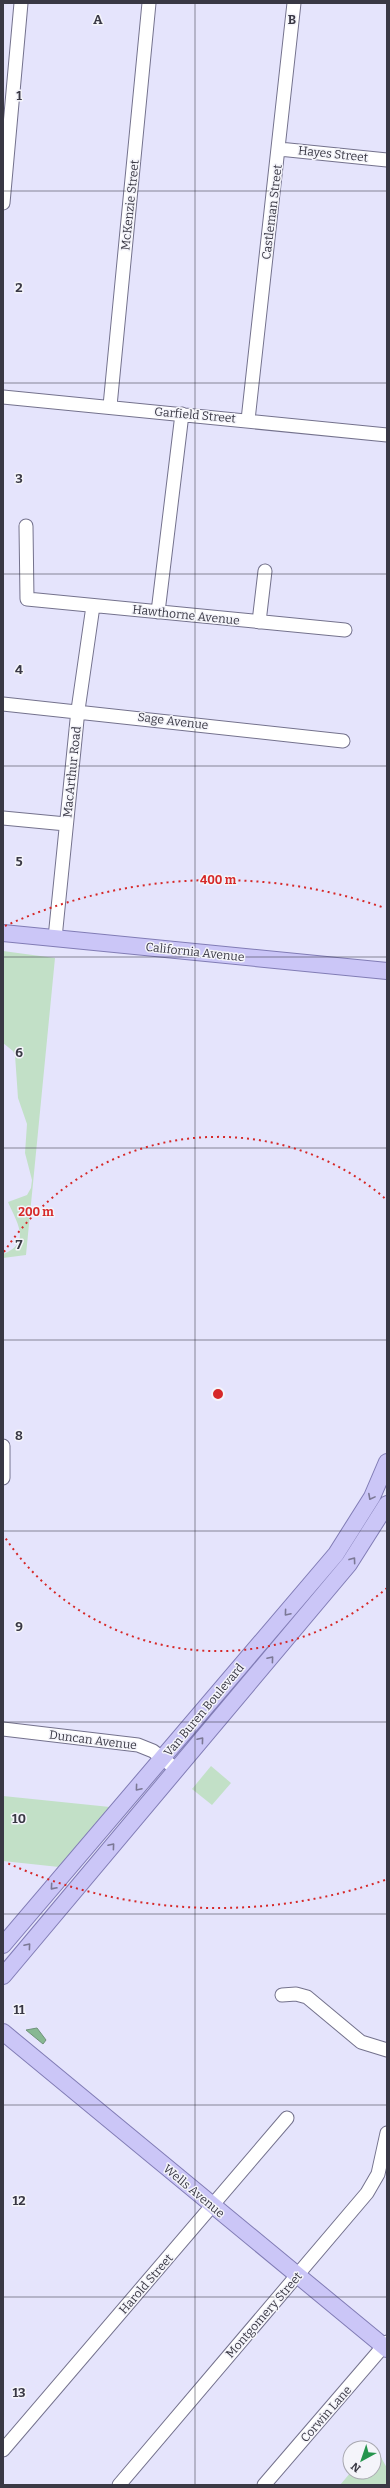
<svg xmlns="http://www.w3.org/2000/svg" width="390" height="2488" font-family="Bitter,serif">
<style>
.green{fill:#c2e0c7}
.water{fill:#87b892;stroke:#70927b}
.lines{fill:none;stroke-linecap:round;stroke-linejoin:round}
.minor-casing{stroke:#74728d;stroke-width:15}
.major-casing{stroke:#817cb5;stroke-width:18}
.minor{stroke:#fff;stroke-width:13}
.major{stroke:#cbc6f7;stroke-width:16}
.oneway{stroke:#7b7895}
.grid{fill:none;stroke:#393844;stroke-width:1;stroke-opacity:0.55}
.ring{fill:none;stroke:#d62828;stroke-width:2;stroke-dasharray:2 4}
.labels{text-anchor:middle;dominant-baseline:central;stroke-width:3;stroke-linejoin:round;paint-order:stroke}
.street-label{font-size:12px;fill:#393844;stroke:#f4f4fa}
.grid-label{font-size:13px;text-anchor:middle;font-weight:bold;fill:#393844;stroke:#f4f4fa;stroke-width:3;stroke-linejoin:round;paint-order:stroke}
.centre{fill:#d62828;stroke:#f4f4fa;stroke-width:2}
.ring-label{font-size:12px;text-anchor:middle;font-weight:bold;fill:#d62828;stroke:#f4f4fa;stroke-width:3;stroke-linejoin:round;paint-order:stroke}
</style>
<rect width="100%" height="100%" fill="#e5e4fc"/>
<path class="green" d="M3 951 55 958 26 1255 3 1258V1254C32 1243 17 1223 8 1202L27 1195 31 1188 32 1180 25 1153 27 1124 18 1098 15 1055 13 1051 3 1043Z
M211 1766 231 1783 212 1805 192 1789Z
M3 1796 110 1807 59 1867 3 1861Z
M374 2445 387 2468V2485H340L351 2472H374V2448H372Z"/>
<path class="water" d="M37 2028 46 2040 43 2044 26 2030Z"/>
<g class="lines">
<defs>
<path id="minor" d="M279 149 387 160
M3 203 21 3
M3 397 387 435
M110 406 149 3
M248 420 294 3
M26 526 27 599 345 630
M158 612 182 414
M259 622 265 571
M3 704 343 741
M3 818 66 824
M55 938 78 710 93 606
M3 1446V1478
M3 1729 138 1745 153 1751 176 1769
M282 1995 296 1994 307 1997 361 2042 387 2050
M3 2450 287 2118
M119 2485 367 2193 378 2174 387 2133
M264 2485 387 2342"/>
<path id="major" d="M3 933 387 971
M3 1945 336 1554 372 1497 387 1462
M3 1976 349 1564 387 1504
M3 2032 387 2349"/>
</defs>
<use href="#minor" class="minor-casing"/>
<use href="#major" class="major-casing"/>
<use href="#minor" class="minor"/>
<use href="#major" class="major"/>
</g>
<defs><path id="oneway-chevron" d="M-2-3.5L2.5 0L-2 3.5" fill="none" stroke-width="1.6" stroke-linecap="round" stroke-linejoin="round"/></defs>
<g class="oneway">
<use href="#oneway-chevron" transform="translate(371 1497) rotate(118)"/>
<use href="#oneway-chevron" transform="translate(353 1560) rotate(-54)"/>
<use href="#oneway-chevron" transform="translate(287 1613) rotate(130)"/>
<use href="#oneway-chevron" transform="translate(271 1659) rotate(-50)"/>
<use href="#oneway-chevron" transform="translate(201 1740) rotate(-50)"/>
<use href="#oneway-chevron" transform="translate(138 1788) rotate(130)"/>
<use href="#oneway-chevron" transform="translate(112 1846) rotate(-50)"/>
<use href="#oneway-chevron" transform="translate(53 1887) rotate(131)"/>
<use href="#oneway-chevron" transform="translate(28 1946) rotate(-50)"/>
</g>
<path class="grid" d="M195 3V2485M3 191H387M3 383H387M3 574H387M3 766H387M3 957H387M3 1148H387M3 1340H387M3 1531H387M3 1722H387M3 1914H387M3 2105H387M3 2297H387"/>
<g class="ring">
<path d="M387 1588A257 257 0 0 1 4 1536M4 1252A257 257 0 0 1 387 1200"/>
<path d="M385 1880A514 514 0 0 1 5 1862M5 926A514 514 0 0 1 385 908"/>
</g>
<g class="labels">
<g class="street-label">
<text transform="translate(333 154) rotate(6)">Hayes Street</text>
<text transform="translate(130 205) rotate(-84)">McKenzie Street</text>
<text transform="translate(272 212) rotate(-83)">Castleman Street</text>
<text transform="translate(195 415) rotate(5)">Garfield Street</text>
<text transform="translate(186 615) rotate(6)">Hawthorne Avenue</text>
<text transform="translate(173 721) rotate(7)">Sage Avenue</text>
<text transform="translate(72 772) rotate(-84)">MacArthur Road</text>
<text transform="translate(195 952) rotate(6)">California Avenue</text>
<text transform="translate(204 1710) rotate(-50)">Van Buren Boulevard</text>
<text transform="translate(93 1740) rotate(7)">Duncan Avenue</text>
<text transform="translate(194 2191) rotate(40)">Wells Avenue</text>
<text transform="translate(146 2284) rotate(-49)">Harold Street</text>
<text transform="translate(264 2315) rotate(-49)">Montgomery Street</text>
<text transform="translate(326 2414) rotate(-49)">Corwin Lane</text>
</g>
</g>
<g class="grid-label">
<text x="98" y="24">A</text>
<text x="292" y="24">B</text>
<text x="19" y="100">1</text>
<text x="19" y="292">2</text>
<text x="19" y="483">3</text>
<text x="19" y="674">4</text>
<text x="19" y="866">5</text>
<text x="19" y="1057">6</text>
<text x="19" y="1249">7</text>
<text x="19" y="1440">8</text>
<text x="19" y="1631">9</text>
<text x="19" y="1823">10</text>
<text x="19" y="2014">11</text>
<text x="19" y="2205">12</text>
<text x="19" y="2397">13</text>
</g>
<circle cx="218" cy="1394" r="6" class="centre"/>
<g class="ring-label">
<text x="218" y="884">400 m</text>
<text x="36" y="1216">200 m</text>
</g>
<rect width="390" height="2488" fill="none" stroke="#393844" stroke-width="8"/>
<g transform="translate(362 2460) rotate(220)"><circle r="19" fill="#f4f4fa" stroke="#a9a9b1"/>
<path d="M0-3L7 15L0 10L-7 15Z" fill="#25944d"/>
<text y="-6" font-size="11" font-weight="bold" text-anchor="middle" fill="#393844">N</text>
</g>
</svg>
